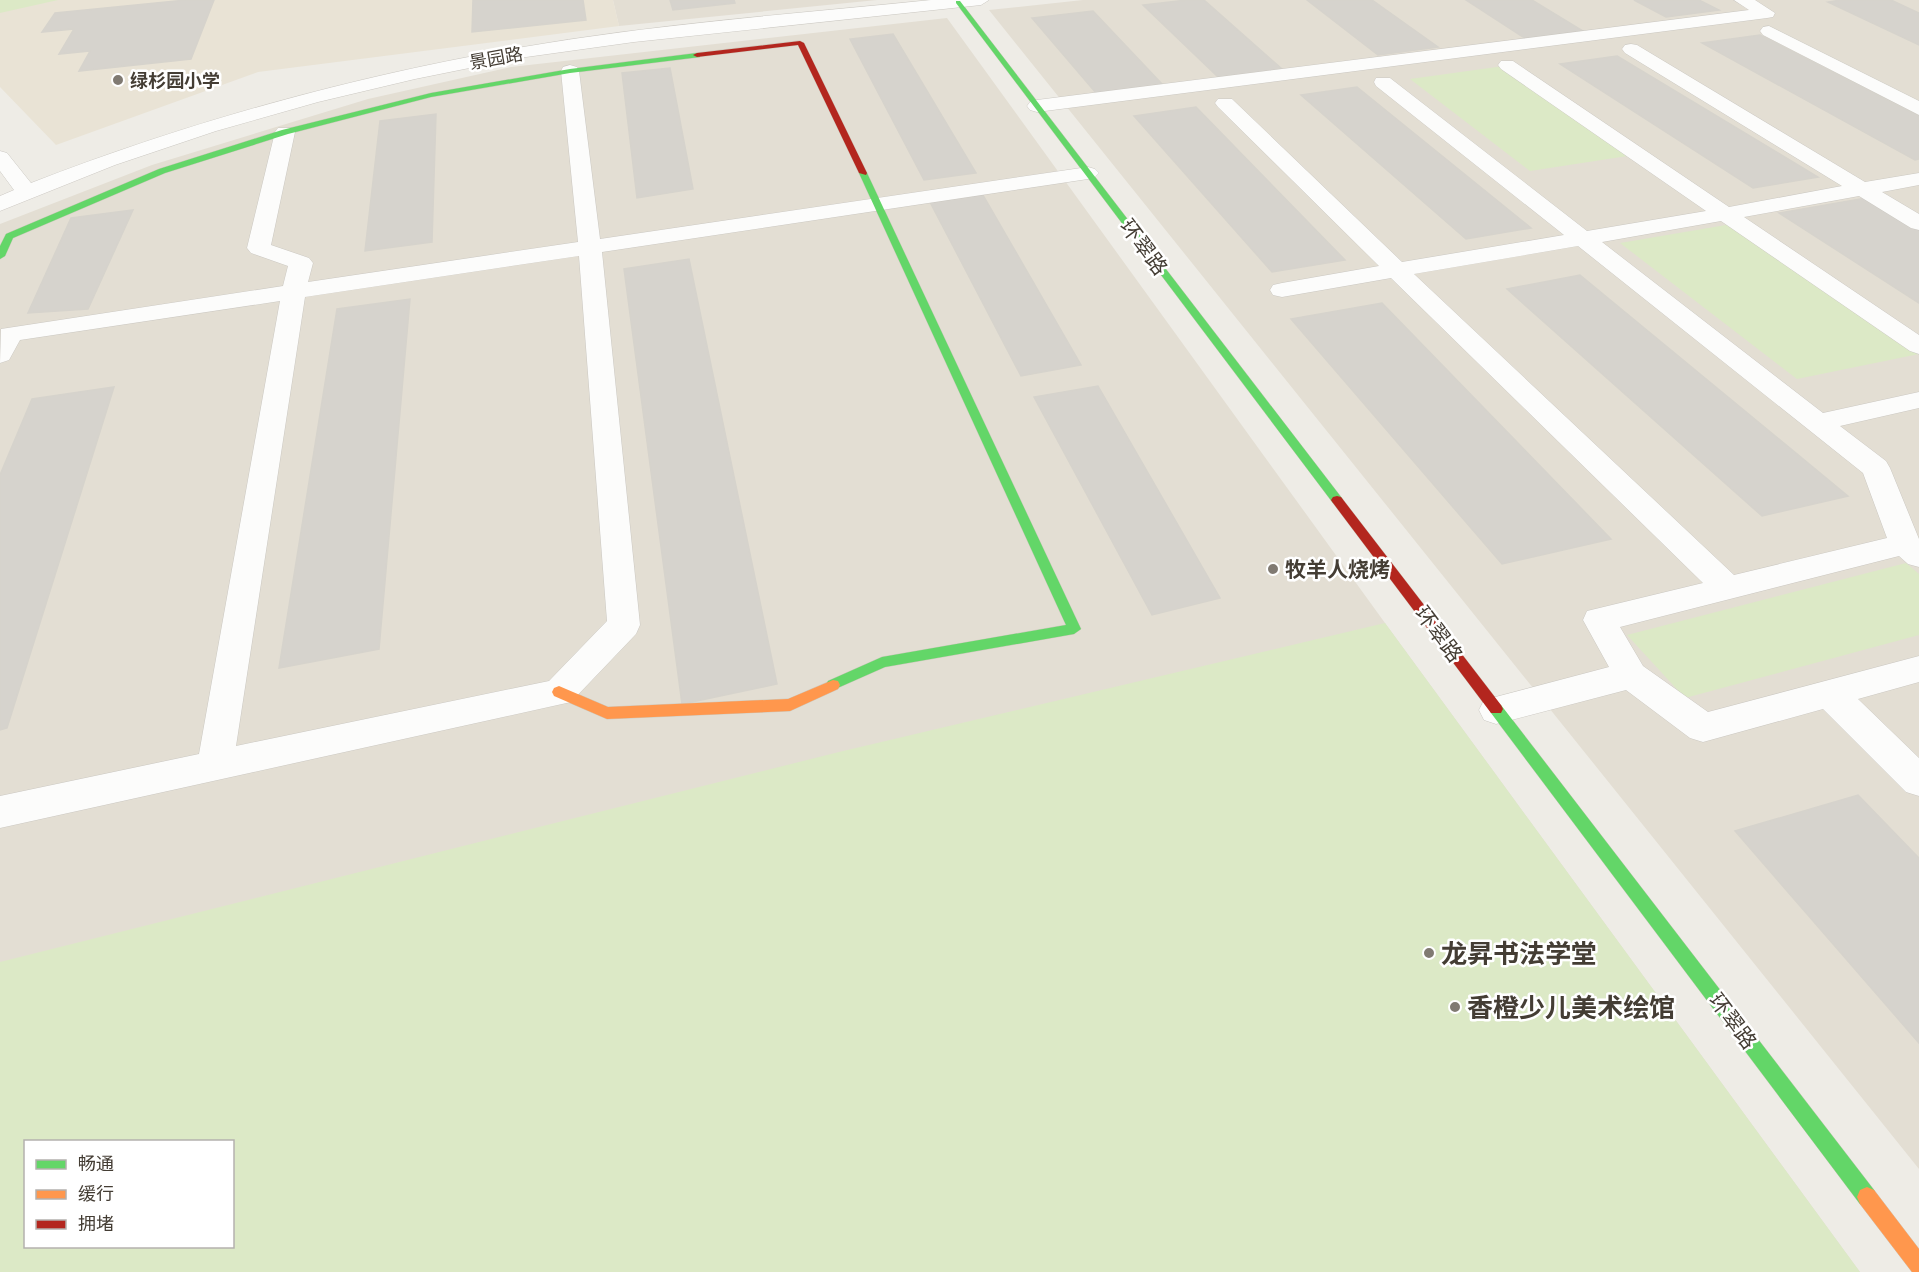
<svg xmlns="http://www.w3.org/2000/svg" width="1919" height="1272" font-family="'PT Sans','Noto Sans SC',sans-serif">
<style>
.residential{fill:#e3ded3;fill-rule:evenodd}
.education{fill:#e9e3d5}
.green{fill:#dce9c6;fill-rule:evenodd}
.building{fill:#d6d3cd;stroke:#d6d3cc;stroke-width:1.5}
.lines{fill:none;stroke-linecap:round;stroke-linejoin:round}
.street-casing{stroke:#cbc8c2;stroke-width:1}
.fast-casing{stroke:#cec9bd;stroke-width:1}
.slow-casing{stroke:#cec9bd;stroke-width:1}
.jam-casing{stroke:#cec9bd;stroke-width:1}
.street{fill:#fcfcfb;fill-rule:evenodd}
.fast{fill:#63d668;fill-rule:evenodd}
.slow{fill:#ff974d;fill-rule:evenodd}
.jam{fill:#b3261e;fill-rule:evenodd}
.poi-dot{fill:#807a72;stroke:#fff;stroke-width:2}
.labels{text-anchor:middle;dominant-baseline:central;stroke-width:5;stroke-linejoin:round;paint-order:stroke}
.far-street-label{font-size:18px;fill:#443d34;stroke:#fff}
.far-poi-label{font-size:18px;font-weight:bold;fill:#443d34;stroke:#fff;text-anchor:start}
.street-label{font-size:21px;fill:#443d34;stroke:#fff}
.poi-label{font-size:21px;font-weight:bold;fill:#443d34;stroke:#fff;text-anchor:start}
.near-poi-label{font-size:26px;font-weight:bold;fill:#443d34;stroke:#fff;text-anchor:start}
</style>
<rect width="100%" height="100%" fill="#eeece6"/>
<path class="residential" d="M613 0H877L619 26Z
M1083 0H1919V1169L989 10Z
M947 18 1385 623 1860 1272H0V224L152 165 368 99 511 67ZM26 1142H232V1246H26Z"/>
<path class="education" d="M0 0H613L619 26 258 72 56 145 0 87Z"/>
<path class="green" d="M0 0H58L0 13Z
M1504 66 1634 155 1530 171 1410 79Z
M1732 224 1919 354 1797 379 1620 243Z
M1906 563 1919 574V635L1685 698 1627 635Z
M1385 623 1860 1272H0V962L839 752ZM26 1142H232V1246H26Z"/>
<path class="building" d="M186 0H214L191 59 79 71 90 51 59 54 74 29 42 32 55 13Z
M473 0H583L586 20 472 32Z
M670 0H734L735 3 673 10Z
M1187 0H1204L1282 69 1218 77 1143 5Z
M1307 0H1372L1438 47 1378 55Z
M1466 0H1532L1583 31 1526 39Z
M1634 0H1699L1719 10 1666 17Z
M1841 0H1891L1919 13V45L1828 2Z
M1093 11 1162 84 1096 93 1032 18Z
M893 34 976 173 924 180 850 39Z
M1760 35 1919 116V159L1915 160 1702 43Z
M1617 56 1818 177 1753 188 1560 64Z
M670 68 693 189 637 198 622 73Z
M1357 87 1531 228 1466 239 1301 95Z
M1196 107 1345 260 1272 272 1134 116Z
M436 114 432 242 365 251 380 121Z
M983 195 1081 365 1021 376 930 202Z
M1866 198 1919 229V303L1779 213Z
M133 210 88 309 28 313 71 218Z
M689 259 777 684 682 704 624 269Z
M1580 275 1848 496 1762 516 1507 289Z
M410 299 379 649 279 668 337 309Z
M1382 303 1611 539 1502 564 1291 319Z
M1098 386 1220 598 1152 615 1034 397Z
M114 387 7 728 0 730V475L32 399Z
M1858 795 1919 858V1043L1735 831Z"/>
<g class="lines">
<defs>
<path id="street" d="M931 0H989L981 5 634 42 519 58 415 79 318 102 216 131 115 165 0 211V196L14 190 0 171V151L7 153 31 183C188 122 351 77 517 48 654 24 793 14 931 0Z
M1734 0H1755L1775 13 1773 17 1767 18 1037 112 1030 110 1027 106 1030 102 1037 100 1749 10Z
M1769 26 1919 101V115L1763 35 1760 31 1763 27Z
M1631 44 1637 45 1865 182 1919 173V185L1882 192 1919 214V230L1911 228 1859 196 1744 217 1919 335V354L1910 351 1721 221 1602 242 1823 413 1919 392V408L1840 426 1886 461 1890 468 1919 539V567L1908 564 1899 556 1620 627 1643 666 1708 712 1919 656V682L1858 699 1919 758V796L1906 792 1823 709 1703 742 1690 738 1626 690 1496 724 1484 720 1479 710 1484 700 1609 667 1583 620 1587 611 1703 583 1391 278 1282 297 1273 295 1270 290 1273 285 1282 283 1379 266 1218 107 1215 103 1218 99H1232L1402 262 1564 235 1376 86 1374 82 1376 78H1390L1587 231 1706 211 1501 69 1498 65 1501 61H1513L1729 207 1842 186 1625 53 1622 49 1625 45ZM1578 246 1863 473 1887 538 1734 575 1414 274Z
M570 65 577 67 579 71 600 239 1088 167 1095 169 1099 173 1095 177 1088 179 602 252 640 625 636 634 571 702 0 828V796L199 754 280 301 20 340 9 360 0 363 1 329 283 286 288 266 251 253 247 248 275 132 278 128H292L295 132 271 245 309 258 313 263 308 282 578 242 561 71 563 67ZM579 256 607 621 549 681 236 746 305 297Z"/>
<path id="fast" d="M956 1H960L1341 497 1343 500 1341 503H1333L956 3Z
M697 53H700V57L570 73 431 97 288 134 165 173 13 238 5 256 0 259V246L6 234 159 169 282 130 431 93 570 69Z
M863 170 867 173 1081 629 1074 634 885 667 833 690 828 689 826 685 828 681 882 657 1066 625 859 173Z
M1496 703 1501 705 1874 1190 1877 1197 1874 1204 1867 1207 1860 1204 1491 713 1489 709 1491 705Z"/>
<path id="slow" d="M833 680 838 681 840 685 838 689 790 711 607 719 554 696 552 692 554 688 559 686 608 707 788 699Z
M1867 1187 1874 1190 1919 1249V1272H1912L1860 1204 1857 1197 1860 1190Z"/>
<path id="jam" d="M800 41 804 43 867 173 866 175 859 173 798 45 697 57 693 55 697 53Z
M1337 496 1341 497 1501 705 1503 709 1501 713H1491L1333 503 1331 500 1333 497Z"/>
</defs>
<use href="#street" class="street-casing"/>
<use href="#fast" class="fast-casing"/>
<use href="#slow" class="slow-casing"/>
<use href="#jam" class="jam-casing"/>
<use href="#street" class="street"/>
<use href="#fast" class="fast"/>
<use href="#slow" class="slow"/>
<use href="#jam" class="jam"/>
</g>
<g class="poi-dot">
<circle cx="118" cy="80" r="6"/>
<circle cx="1273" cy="569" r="6"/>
<circle cx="1429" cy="953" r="6"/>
<circle cx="1455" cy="1007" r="6"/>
</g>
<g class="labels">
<g class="far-street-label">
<text transform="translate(496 58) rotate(-10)">景园路</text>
</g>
<g class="far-poi-label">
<text x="130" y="80">绿杉园小学</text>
</g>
<g class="street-label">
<text transform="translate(1144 247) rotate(53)">环翠路</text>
<text transform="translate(1439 634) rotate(53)">环翠路</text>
<text transform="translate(1733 1021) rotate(53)">环翠路</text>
</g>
<g class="poi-label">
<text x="1285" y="569">牧羊人烧烤</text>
</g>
<g class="near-poi-label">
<text x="1441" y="953">龙昇书法学堂</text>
<text x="1467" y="1007">香橙少儿美术绘馆</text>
</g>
</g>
<rect x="24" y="1140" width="210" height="108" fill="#ffffff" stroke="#b4b1ae" stroke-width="1.5"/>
<rect x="36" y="1160" width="30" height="9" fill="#63d668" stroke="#b4b1ae" stroke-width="1.5"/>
<text x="78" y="1170" font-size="18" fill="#443d34">畅通</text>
<rect x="36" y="1190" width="30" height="9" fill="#ff974d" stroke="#b4b1ae" stroke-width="1.5"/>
<text x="78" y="1200" font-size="18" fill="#443d34">缓行</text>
<rect x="36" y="1220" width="30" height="9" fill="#b3261e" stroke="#b4b1ae" stroke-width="1.5"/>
<text x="78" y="1230" font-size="18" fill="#443d34">拥堵</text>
</svg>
